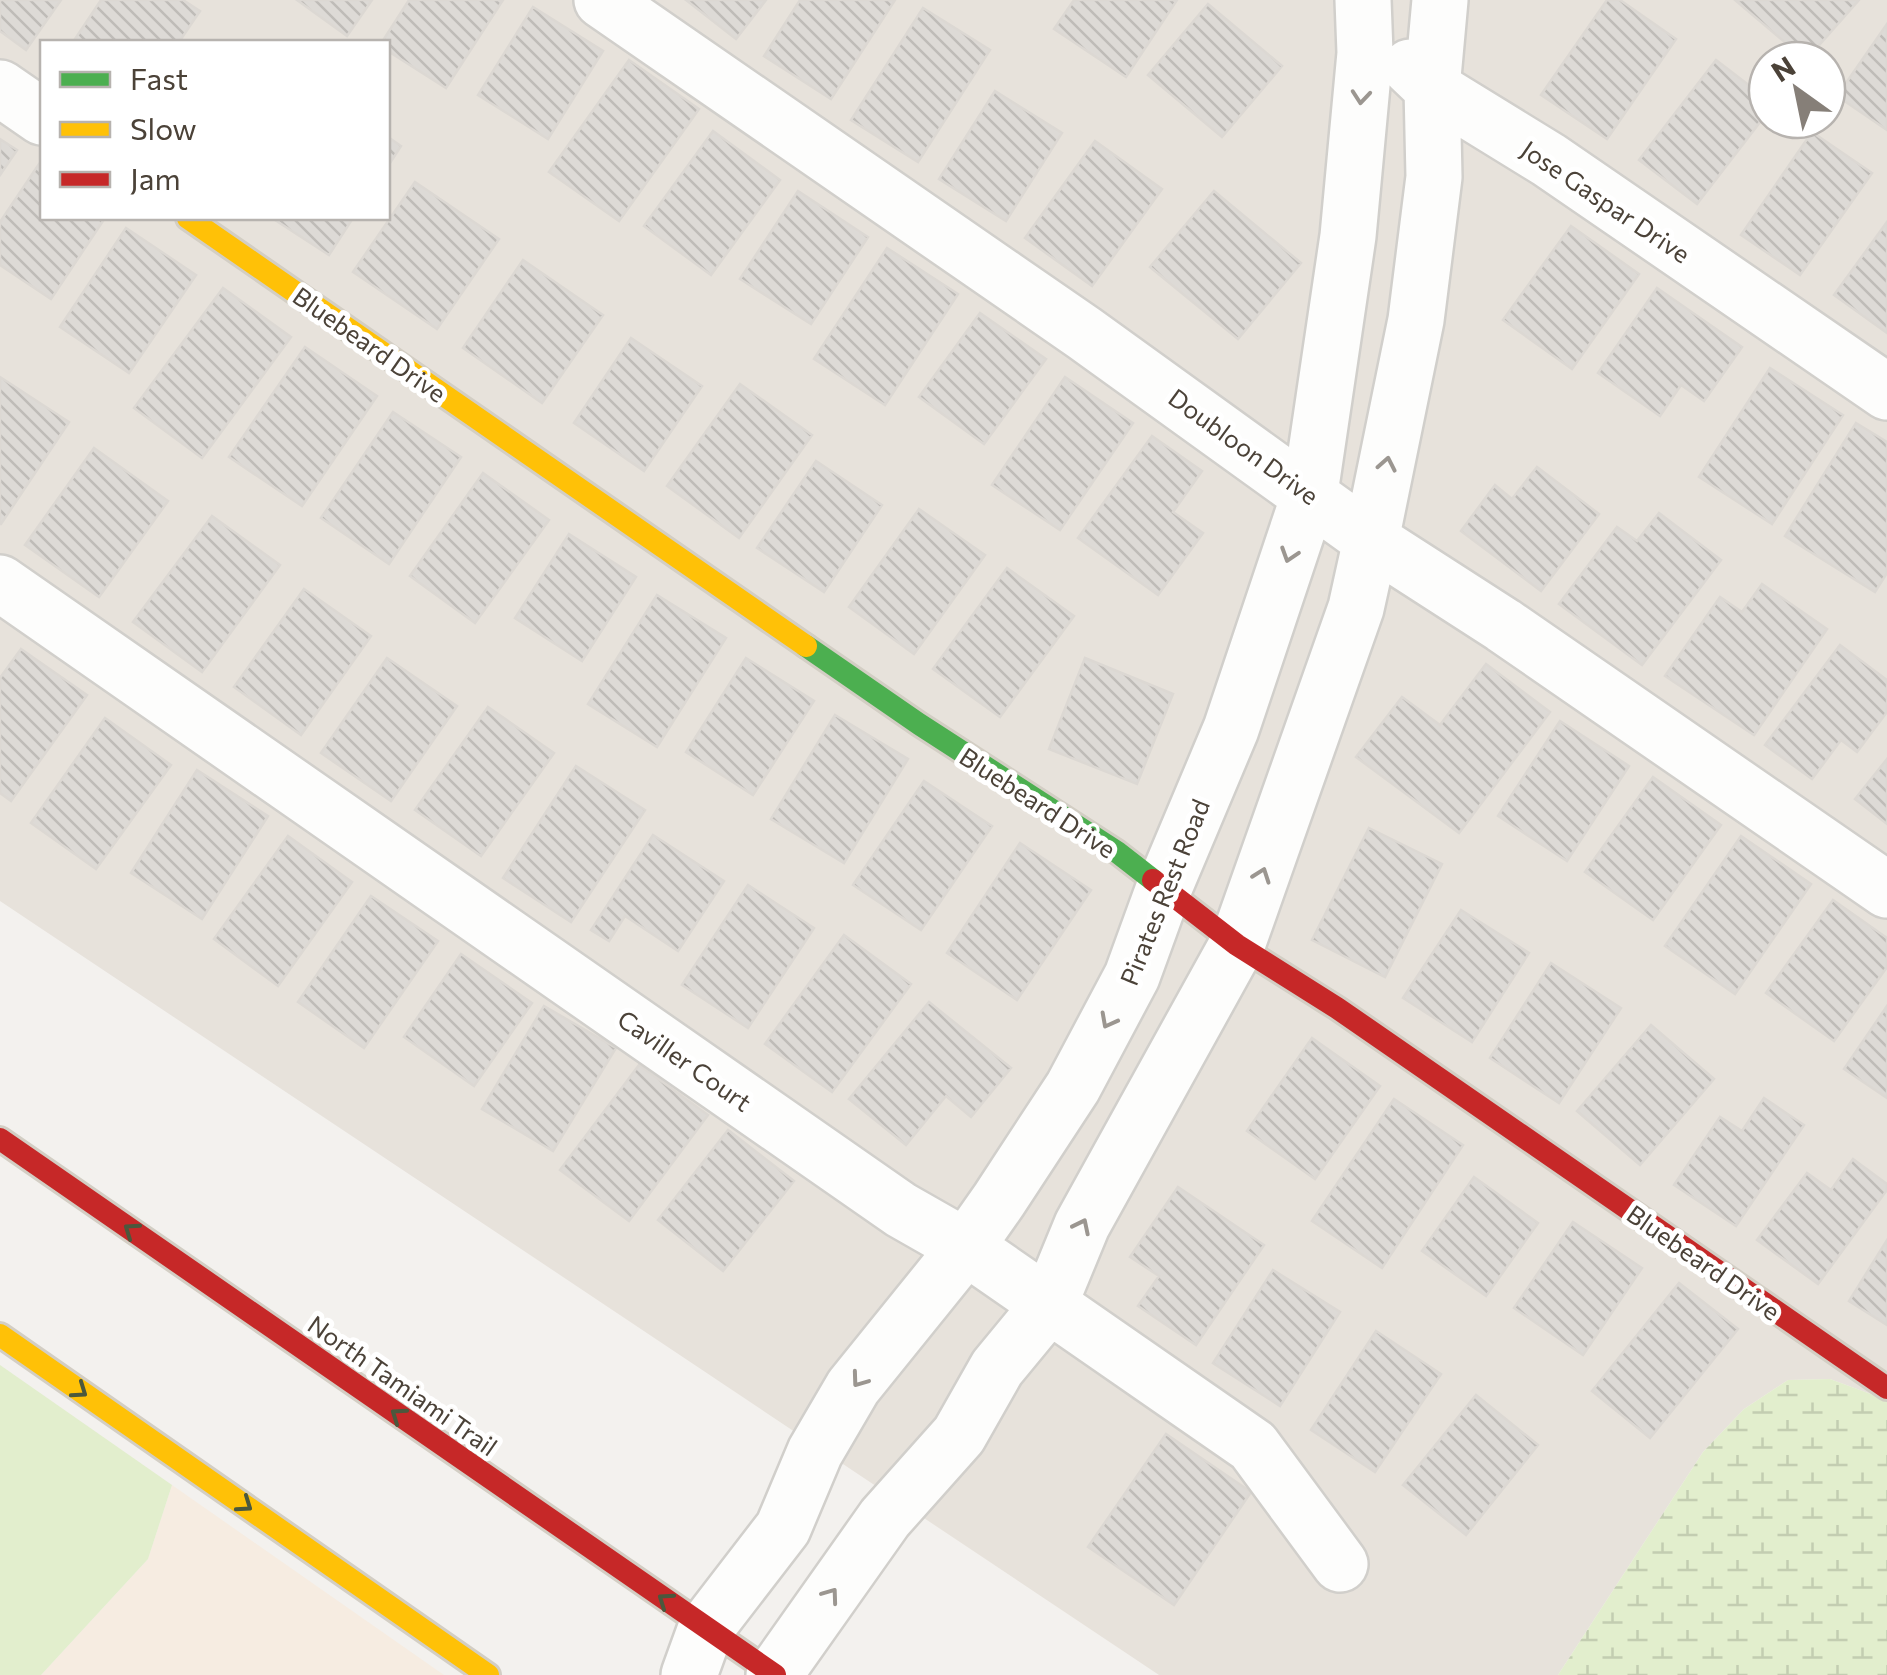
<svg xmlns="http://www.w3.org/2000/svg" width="1887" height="1675" font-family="Commissioner,sans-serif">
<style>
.residential{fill:#e7e2db;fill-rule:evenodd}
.commercial{fill:#f6ece1}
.green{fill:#e2eecd}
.wetland{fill:url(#wetland-marsh)}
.building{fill:url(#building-back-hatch);stroke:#dcd8d3;stroke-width:2.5}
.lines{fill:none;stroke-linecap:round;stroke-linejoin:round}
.street-casing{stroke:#d1cfcb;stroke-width:60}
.fast-casing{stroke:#d3cec4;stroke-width:28}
.slow-casing{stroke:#d3cec4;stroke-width:28}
.jam-casing{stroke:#d3cec4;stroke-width:28}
.street{stroke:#fdfdfc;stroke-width:55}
.fast{stroke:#4caf50;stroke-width:22}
.slow{stroke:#ffc107;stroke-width:22}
.jam{stroke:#c62828;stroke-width:22}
.oneway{stroke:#9b9690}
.oneway2{stroke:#4b583d}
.labels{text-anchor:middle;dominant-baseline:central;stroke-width:10;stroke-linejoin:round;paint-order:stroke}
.street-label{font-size:25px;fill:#4b4238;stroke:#fff}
</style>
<defs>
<pattern id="wetland-marsh" width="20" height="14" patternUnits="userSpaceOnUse" patternTransform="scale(2.5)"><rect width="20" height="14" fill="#e2eecd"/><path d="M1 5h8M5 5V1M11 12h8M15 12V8" fill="none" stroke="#c3cdb1"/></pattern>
<pattern id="building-back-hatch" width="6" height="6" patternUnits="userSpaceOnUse" patternTransform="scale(2.5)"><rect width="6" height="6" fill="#dddad6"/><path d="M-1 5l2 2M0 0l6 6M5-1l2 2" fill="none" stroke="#bfbcb8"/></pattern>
</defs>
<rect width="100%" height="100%" fill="#f3f1ee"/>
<path class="residential" d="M0 0H1887V1400L1830 1379 1788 1380 1744 1409 1703 1452 1558 1675H1159L0 901ZM42 42H388V218H42ZM1767 60H1827V120H1767Z"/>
<path class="commercial" d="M172 1485 444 1675H41L148 1559Z"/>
<path class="green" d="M0 1365 172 1485 148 1559 41 1675H0Z"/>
<path class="wetland" d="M1830 1379 1887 1400V1675H1558L1703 1452 1744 1409 1788 1380Z"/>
<path class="building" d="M0 0H61L26 50 0 31Z
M101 0H183L200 11 179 42H73Z
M297 0H372L347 36Z
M409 0H503L446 88 388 51V42H382Z
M686 0H766L736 39Z
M800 0H895L831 99 764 56Z
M1074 0H1177L1126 77 1054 29Z
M1607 0H1620L1676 39 1607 139 1541 95Z
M1735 0H1859L1806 60Z
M1208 4 1282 66 1222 137 1148 75Z
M533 7 603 51 548 139 478 95Z
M923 8 990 50 918 162 851 120Z
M1887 24V130L1837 96Z
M629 60 699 109 619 221 549 172Z
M1716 60 1767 99V113L1697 204 1639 160Z
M995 91 1062 133 1006 221 939 179Z
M713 131 780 180 711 275 644 226Z
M1812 132 1872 173 1800 275 1741 235Z
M388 137 401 146 388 166Z
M0 139 17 150 0 175Z
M1095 141 1162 189 1092 286 1025 238Z
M39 164 42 166V218H105L51 299 0 265V222Z
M415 182 499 239 437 329 353 272Z
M798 191 868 237 811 324 740 279Z
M1214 191 1301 263 1238 339 1150 267Z
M272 218H353L329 255Z
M1887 222V333L1834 295Z
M1571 226 1639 274 1572 369 1503 320Z
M126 228 196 275 129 373 60 327Z
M887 248 958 294 885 405 814 359Z
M523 260 603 315 542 403 463 348Z
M223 288 291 337 202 458 134 408Z
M1657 288 1742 347 1704 401 1681 385 1660 416 1598 373Z
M980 313 1046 359 984 444 919 397Z
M631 338 702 386 644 471 574 423Z
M305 347 377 396 302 506 229 457Z
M1770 368 1843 415 1772 524 1699 477Z
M0 377 69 422 1 524H0Z
M1065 377 1133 423 1060 530 992 485Z
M740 384 812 435 739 538 667 486Z
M393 412 461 457 389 564 321 518Z
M1856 423 1887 442V573L1875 592 1785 536Z
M1152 436 1202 471 1173 512 1203 533 1158 595 1078 538Z
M94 448 168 501 99 597 25 545Z
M816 461 882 505 824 592 757 548Z
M1537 467 1599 514 1541 591 1461 531 1495 485 1512 499Z
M483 473 549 520 475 623 410 576Z
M919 509 985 555 914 654 849 607Z
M1659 513 1721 560 1642 665 1559 604 1617 527 1637 541Z
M212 516 280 565 202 672 133 622Z
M569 534 636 577 582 661 515 618Z
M1007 568 1074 616 1000 717 933 669Z
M1762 584 1827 629 1754 735 1665 676 1720 597 1742 612Z
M304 589 371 636 301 735 234 687Z
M657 595 726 638 657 747 588 704Z
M1840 645 1887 680V712L1857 752 1841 740 1812 779 1765 745Z
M21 649 87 695 11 801 0 793V678Z
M387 658 457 706 391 801 321 753Z
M746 658 814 701 753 795 686 752Z
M1085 658 1173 694 1137 784 1049 749Z
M1486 664 1550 712 1459 833 1356 757 1402 697 1440 725Z
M488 707 554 753 481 856 415 810Z
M835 715 908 759 844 863 771 819Z
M105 718 171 765 96 869 31 823Z
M1560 721 1629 766 1567 861 1498 816Z
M1887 759V824L1855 799Z
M576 766 645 810 571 922 503 878Z
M197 770 268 816 202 919 131 873Z
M1653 777 1721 825 1653 920 1585 872Z
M924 781 992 826 921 930 853 885Z
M1369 828 1442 864 1385 977 1312 940Z
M653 835 724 881 678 951 625 916 609 941 591 930Z
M288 836 352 882 278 986 214 939Z
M1741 836 1811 884 1735 994 1665 946Z
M1020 843 1091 890 1017 1000 947 953Z
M748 885 814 928 748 1028 682 985Z
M371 896 438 941 364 1048 298 1002Z
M1833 900 1887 938V967L1834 1041 1766 993Z
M1461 910 1529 953 1472 1042 1403 998Z
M844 935 911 984 832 1092 765 1044Z
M461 954 532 1003 474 1086 404 1037Z
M1551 963 1621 1008 1559 1103 1490 1058Z
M929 1002 1011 1068 971 1117 946 1096 906 1145 849 1099Z
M544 1006 616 1048 553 1151 482 1109Z
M1887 1006V1098L1844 1069Z
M1651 1025 1714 1079 1640 1165 1577 1111Z
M1312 1038 1380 1086 1315 1179 1247 1131Z
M639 1065 708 1115 629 1221 560 1170Z
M1764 1098 1804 1125 1736 1226 1674 1185 1720 1117 1742 1131Z
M1394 1099 1463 1145 1382 1268 1312 1221Z
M728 1130 794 1181 723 1271 658 1220Z
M1853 1159 1887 1184V1190L1818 1284 1757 1240 1807 1173 1831 1190Z
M1474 1177 1538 1223 1486 1296 1422 1251Z
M1178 1187 1264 1245 1196 1345 1138 1306 1159 1276 1130 1257Z
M1573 1222 1642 1268 1583 1355 1514 1308Z
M1887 1240V1325L1849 1301Z
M1273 1270 1340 1312 1280 1406 1213 1363Z
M1679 1283 1738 1329 1650 1438 1592 1391Z
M1376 1331 1441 1374 1375 1472 1311 1430Z
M1476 1395 1538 1445 1466 1535 1403 1485Z
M1166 1434 1251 1492 1174 1605 1088 1547Z"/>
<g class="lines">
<defs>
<path id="street" d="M602 0 1084 333 1371 540 1503 625 1887 890
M1410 67 1432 88 1549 160 1887 392
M0 88 42 117
M0 583 901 1210 966 1247 1253 1446 1340 1564
M689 1675 706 1628 783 1528 815 1452 853 1387 966 1247 999 1200 1073 1087 1132 976 1164 888 1231 729 1310 493 1348 236 1365 53 1363 0
M774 1675 885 1518 959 1435 997 1368 1049 1305 1082 1225 1237 945 1356 608 1371 540 1416 320 1434 177 1432 88 1440 0"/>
<path id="fast" d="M806 646 919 724 1117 852 1153 880"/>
<path id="slow" d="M188 218 806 646
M0 1335 488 1675"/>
<path id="jam" d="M1153 880 1237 945 1337 1008 1887 1388
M0 1139 775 1675"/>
</defs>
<use href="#street" class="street-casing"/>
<use href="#fast" class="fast-casing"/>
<use href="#slow" class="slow-casing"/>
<use href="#jam" class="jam-casing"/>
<use href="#street" class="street"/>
<use href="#fast" class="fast"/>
<use href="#slow" class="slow"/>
<use href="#jam" class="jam"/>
</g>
<defs><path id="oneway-chevron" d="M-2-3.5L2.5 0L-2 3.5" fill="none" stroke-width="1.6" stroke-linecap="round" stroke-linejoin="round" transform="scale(2.5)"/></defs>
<g class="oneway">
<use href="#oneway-chevron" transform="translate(1361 97) rotate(95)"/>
<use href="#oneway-chevron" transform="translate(1387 464) rotate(-79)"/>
<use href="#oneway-chevron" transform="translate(1289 555) rotate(108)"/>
<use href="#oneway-chevron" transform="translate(1262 875) rotate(-70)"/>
<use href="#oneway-chevron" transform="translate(1108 1021) rotate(118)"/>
<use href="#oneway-chevron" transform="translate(1082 1226) rotate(-64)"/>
<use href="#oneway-chevron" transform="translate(859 1380) rotate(126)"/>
<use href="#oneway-chevron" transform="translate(831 1595) rotate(-54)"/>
</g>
<g class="oneway2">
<use href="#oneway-chevron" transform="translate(131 1230) rotate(-145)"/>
<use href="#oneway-chevron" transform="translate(80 1391) rotate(35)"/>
<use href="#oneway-chevron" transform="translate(398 1415) rotate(-145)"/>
<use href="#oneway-chevron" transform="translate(245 1505) rotate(35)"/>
<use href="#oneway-chevron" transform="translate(665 1600) rotate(-145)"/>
</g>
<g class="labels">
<g class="street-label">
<text transform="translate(1606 201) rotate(34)">Jose Gaspar Drive</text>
<text transform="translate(370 344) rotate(35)">Bluebeard Drive</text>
<text transform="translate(1244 446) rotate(36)">Doubloon Drive</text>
<text transform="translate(1038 802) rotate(33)">Bluebeard Drive</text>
<text transform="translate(1164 892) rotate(-68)">Pirates Rest Road</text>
<text transform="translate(685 1060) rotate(35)">Caviller Court</text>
<text transform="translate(1704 1262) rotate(35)">Bluebeard Drive</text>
<text transform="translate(403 1385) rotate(35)">North Tamiami Trail</text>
</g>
</g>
<rect x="40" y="40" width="350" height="180" fill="#ffffff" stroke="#b7b3af" stroke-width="2.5"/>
<rect x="60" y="72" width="50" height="15" fill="#4caf50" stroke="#b7b3af" stroke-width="2.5"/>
<text x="130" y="90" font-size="30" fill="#4b4238">Fast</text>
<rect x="60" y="122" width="50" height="15" fill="#ffc107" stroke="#b7b3af" stroke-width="2.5"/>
<text x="130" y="140" font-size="30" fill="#4b4238">Slow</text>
<rect x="60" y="172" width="50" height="15" fill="#c62828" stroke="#b7b3af" stroke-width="2.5"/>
<text x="130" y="190" font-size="30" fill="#4b4238">Jam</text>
<g transform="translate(1797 90) rotate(327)"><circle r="48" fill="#ffffff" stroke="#b7b3af" stroke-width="2.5"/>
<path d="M0-8L18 38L0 25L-18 38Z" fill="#867f78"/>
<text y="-15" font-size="28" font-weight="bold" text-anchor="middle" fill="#4b4238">N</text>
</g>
</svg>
